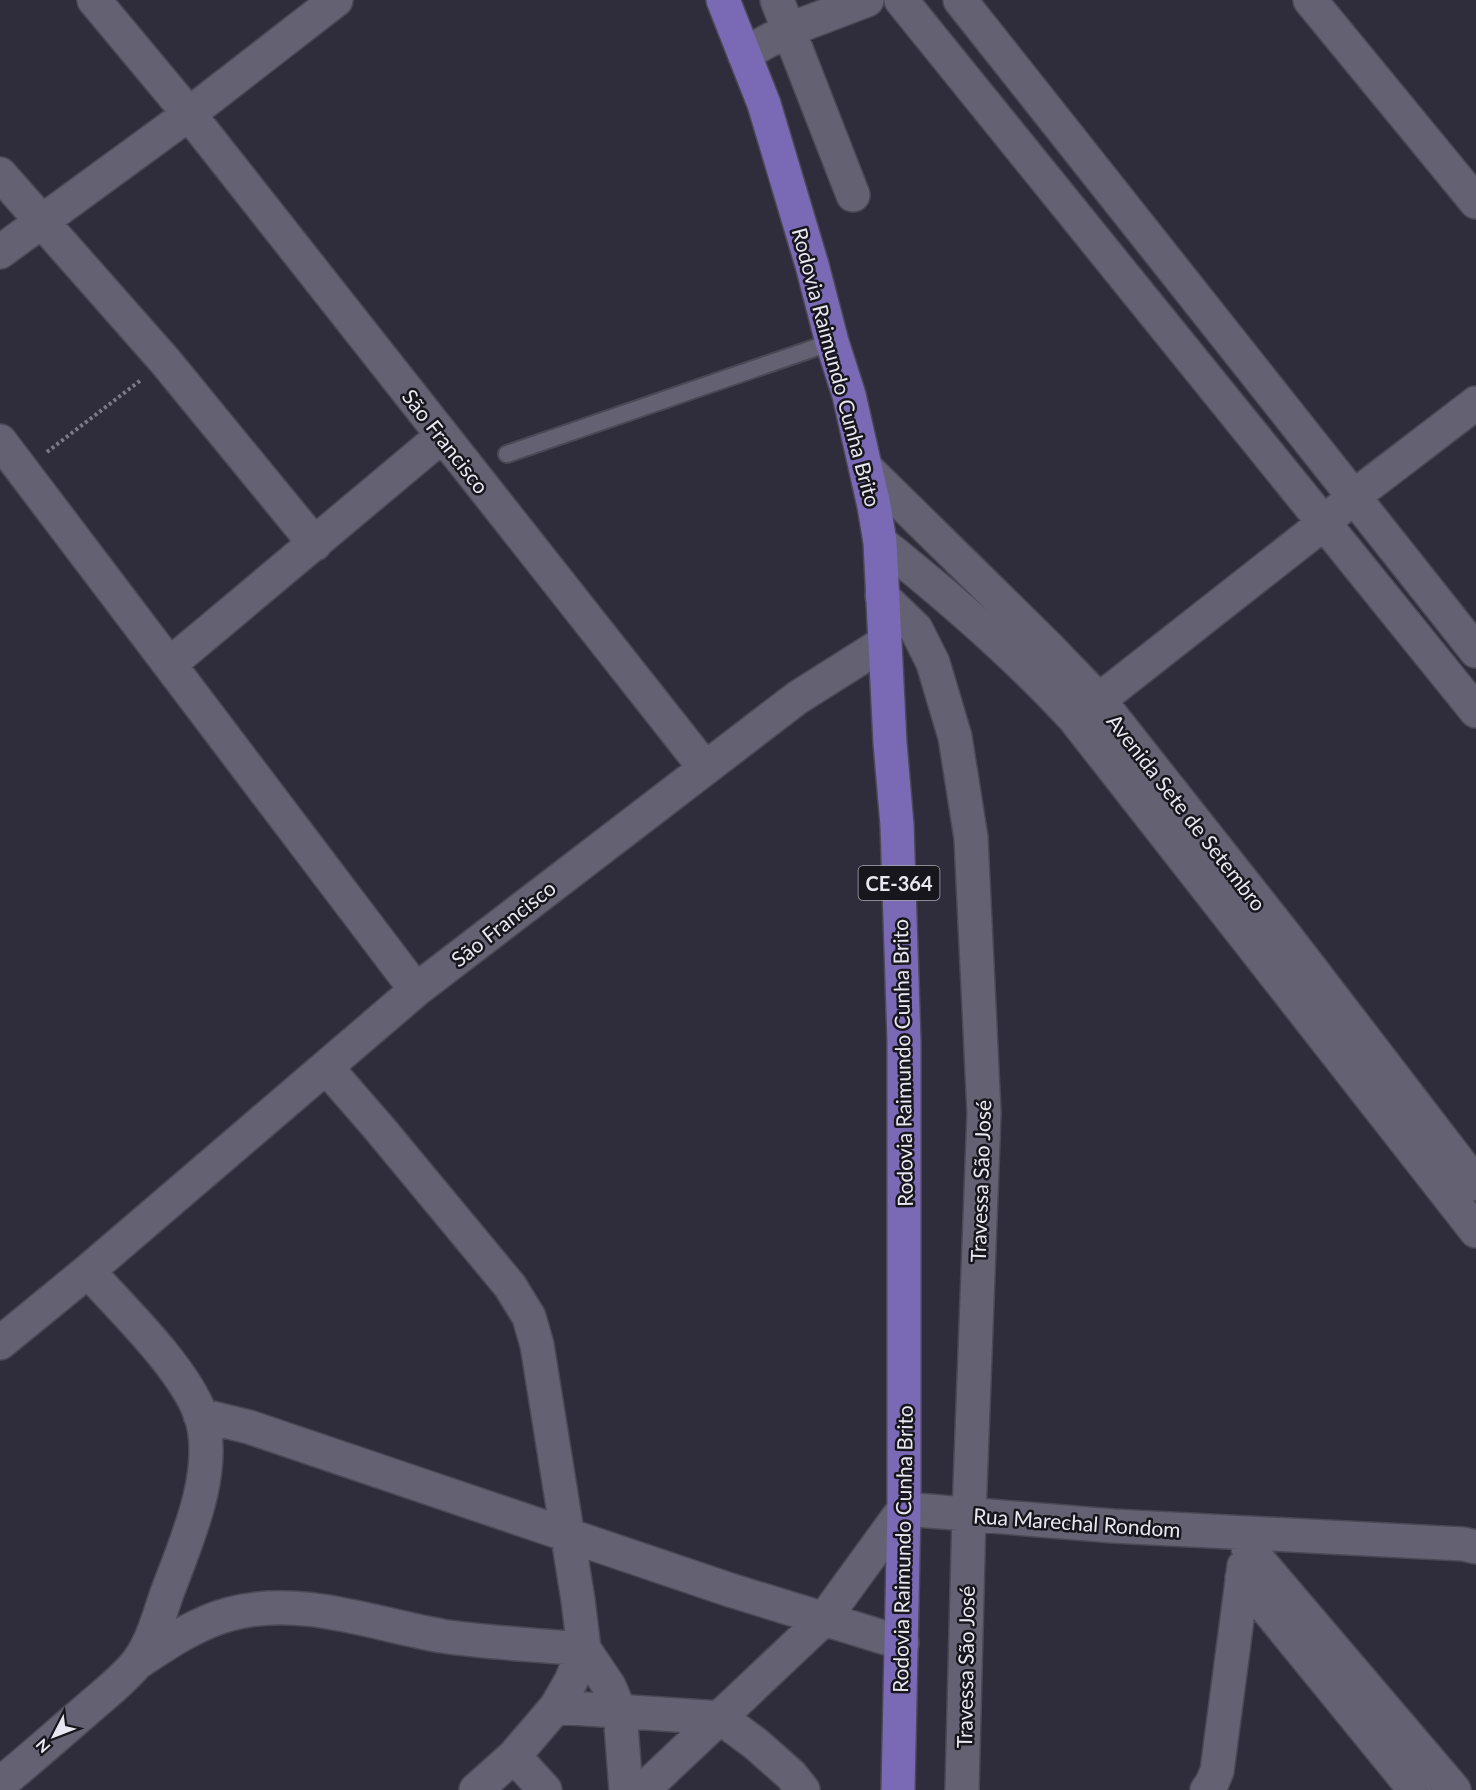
<svg xmlns="http://www.w3.org/2000/svg" width="1476" height="1790" font-family="Lato,sans-serif">
<style>
.lines{fill:none;stroke-linecap:round;stroke-linejoin:round}
.service-casing{stroke:#494854;stroke-width:20}
.minor-casing{stroke:#494854;stroke-width:36}
.primary-casing{stroke:#494854;stroke-width:36}
.path{stroke:#7c7a87;stroke-width:4;stroke-dasharray:3 3;stroke-linecap:butt}
.service{stroke:#646272;stroke-width:16}
.minor{stroke:#646272;stroke-width:33}
.primary{stroke:#7a69b5;stroke-width:33}
.labels{text-anchor:middle;dominant-baseline:central;stroke-width:5;stroke-linejoin:round;paint-order:stroke}
.shield{fill:#17161c;stroke:#aaa9b2;stroke-width:1.5}
.shield-label{font-size:20px;font-weight:bold;fill:#e9e8f2}
.street-label{font-size:21px;fill:#e9e8f2;stroke:#17161c}
</style>
<rect width="100%" height="100%" fill="#2f2c3b"/>
<g class="lines">
<defs>
<path id="service" d="M507 454 832 342"/>
<path id="minor" d="M94 0 189 114 705 768
M777 0 853 195
M901 0 1476 711
M960 0 1476 651
M1310 0 1476 202
M744 54 788 30 867 0
M0 174 165 361 315 544
M0 252 189 114 336 0
M0 441 416 990
M866 468 1047 646 1099 700 1284 934 1476 1184
M880 542C948 596 1014 653 1074 718L1476 1231
M882 596 916 629 933 663 955 737 971 838 984 1113 969 1514 962 1790
M170 664 442 436
M1099 700 1323 524 1353 497 1476 403
M326 1067 379 1128 510 1286 529 1317 537 1345 578 1600 584 1649 571 1681 556 1707 514 1756 476 1790
M0 1343 88 1271 416 990 797 698 884 643
M200 1415 249 1427 730 1590 902 1643
M1248 1548 1454 1790
M1242 1578 1415 1790
M137 1663C166 1644 196 1623 230 1614 301 1595 373 1624 442 1636 489 1643 537 1645 584 1649L609 1686 620 1712 626 1790
M556 1707 721 1718 756 1744 791 1775 803 1790
M514 1756 545 1790
M0 1784C28 1761 55 1737 83 1713 101 1697 121 1682 136 1664 152 1644 159 1616 167 1593 186 1542 220 1468 200 1413 182 1366 122 1309 88 1271
M643 1790 824 1619 904 1509 1113 1526 1463 1544 1476 1547
M1207 1790 1212 1783 1217 1771 1244 1566"/>
<path id="primary" d="M723 0 764 104 812 265 832 342 849 395 874 506 880 542 890 743 897 825 904 1042V1509L898 1790"/>
</defs>
<use href="#service" class="service-casing"/>
<use href="#minor" class="minor-casing"/>
<use href="#primary" class="primary-casing"/>
<path class="path" d="M47 452 141 380"/>
<use href="#service" class="service"/>
<use href="#minor" class="minor"/>
<use href="#primary" class="primary"/>
</g>
<g class="labels">
<rect class="shield" x="858.5" y="866" width="81" height="34" rx="4.5"/>
<g class="shield-label">
<text x="899" y="883">CE-364</text>
</g>
<g class="street-label">
<text transform="translate(837 367) rotate(75)">Rodovia Raimundo Cunha Brito</text>
<text transform="translate(446 441) rotate(52)">São Francisco</text>
<text transform="translate(1187 812) rotate(52)">Avenida Sete de Setembro</text>
<text transform="translate(503 923) rotate(-38)">São Francisco</text>
<text transform="translate(902 1063) rotate(-91)">Rodovia Raimundo Cunha Brito</text>
<text transform="translate(980 1181) rotate(-88)">Travessa São José</text>
<text transform="translate(1077 1522) rotate(4)">Rua Marechal Rondom</text>
<text transform="translate(902 1549) rotate(-89)">Rodovia Raimundo Cunha Brito</text>
<text transform="translate(965 1667) rotate(-89)">Travessa São José</text>
</g>
</g>
<g transform="translate(54 1736) rotate(228)" stroke="#17161c" stroke-width="4.5" paint-order="stroke">
<path d="M0-4.5L10 22L0 15L-10 22Z" fill="#e9e8f2"/>
<text y="-9" font-size="16" font-weight="bold" text-anchor="middle" fill="#e9e8f2">N</text>
</g>
</svg>
